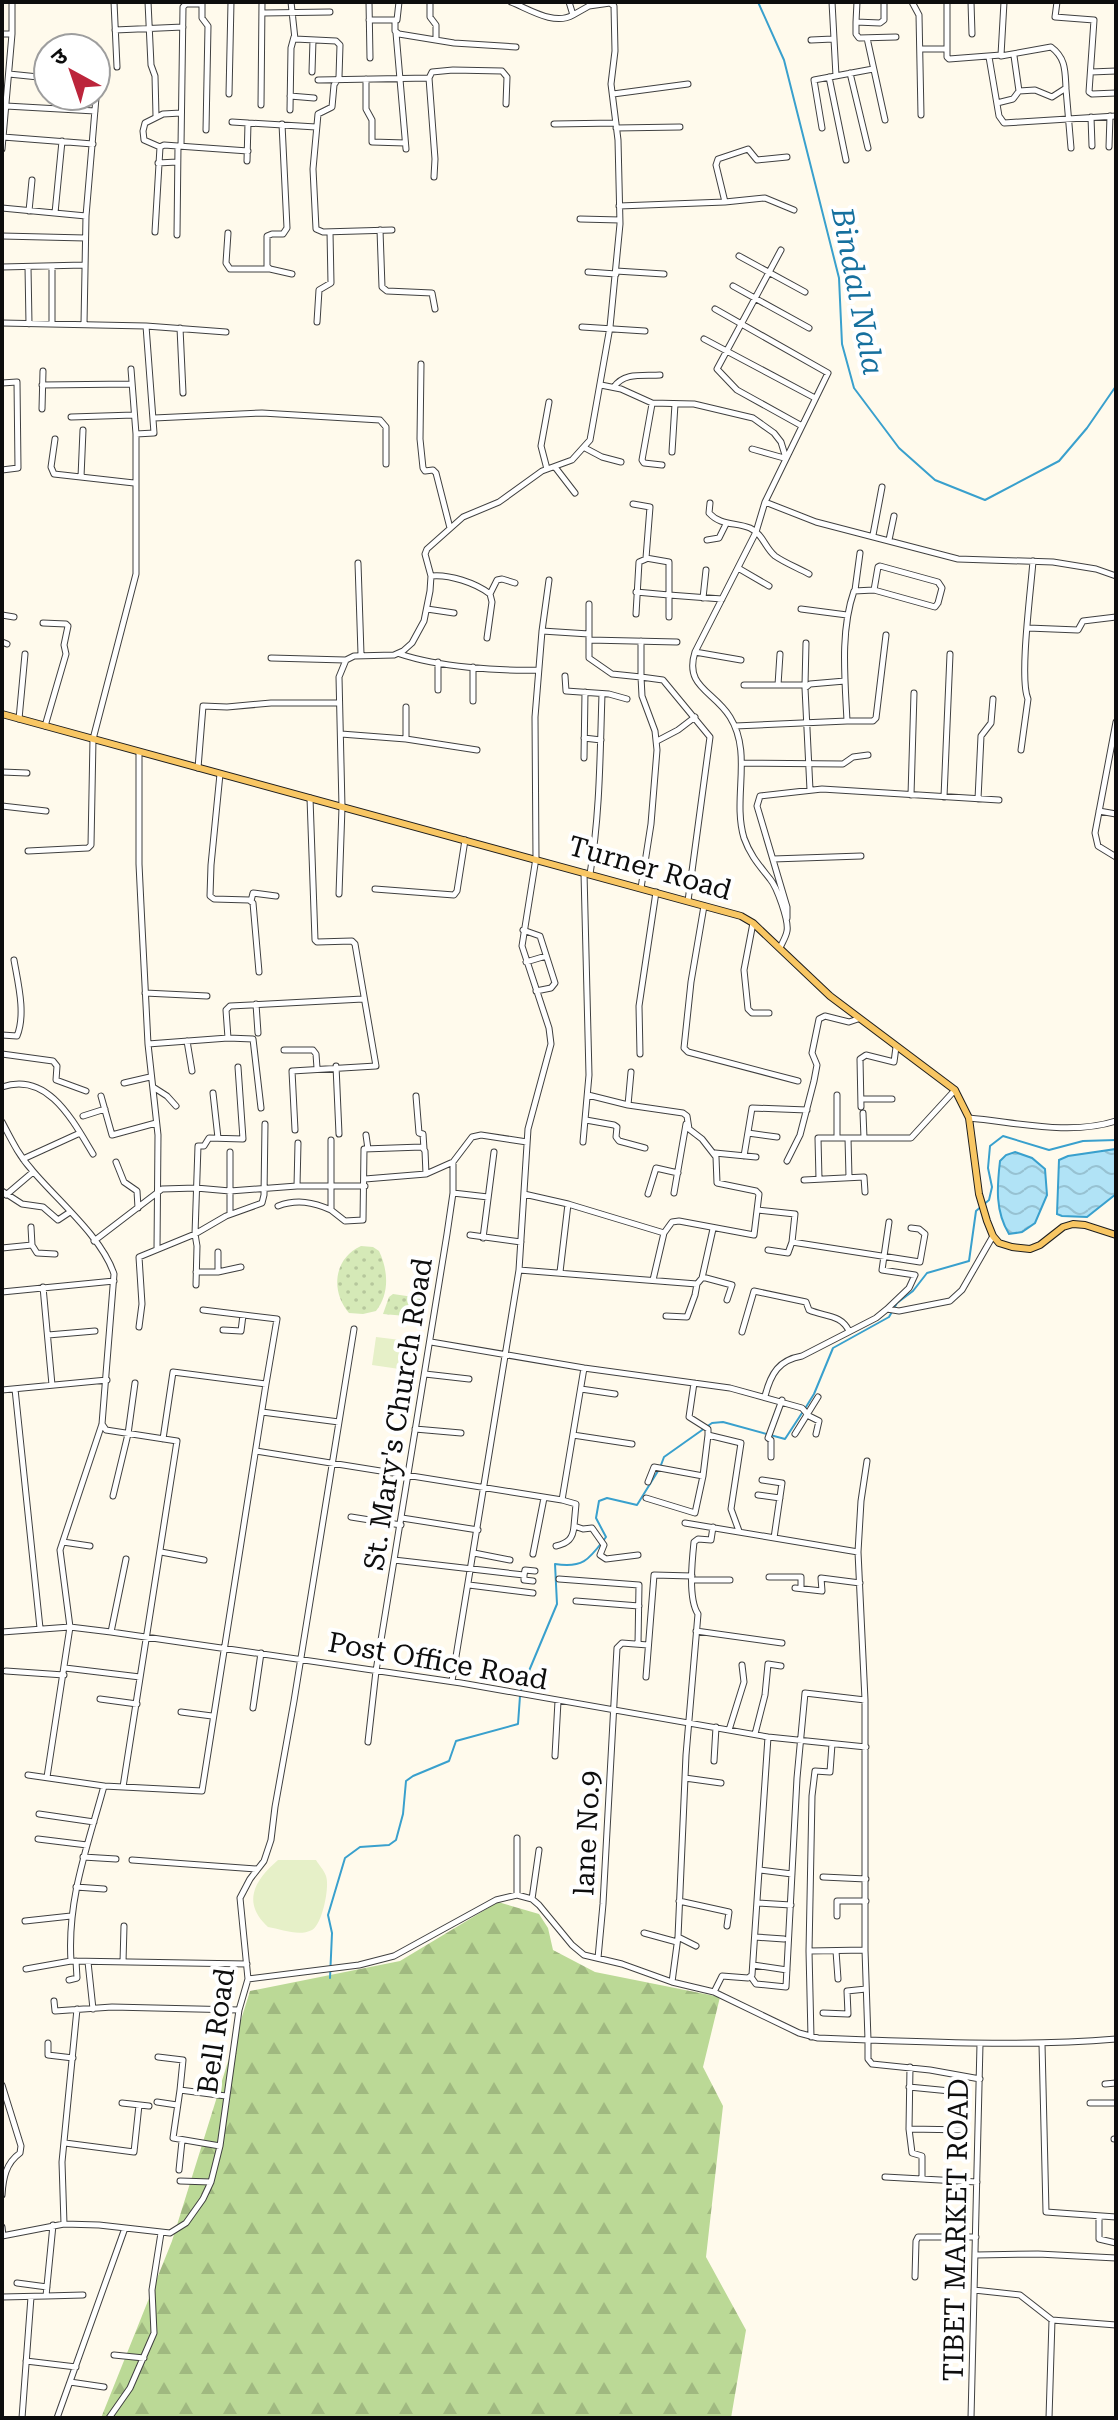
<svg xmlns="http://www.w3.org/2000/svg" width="1118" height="2420" font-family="'Roboto Serif','Noto Sans Devanagari',serif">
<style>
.grass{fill:url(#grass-dots)}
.forest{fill:url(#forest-firs)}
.pitch{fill:#e6f0c8}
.water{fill:url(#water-waves);stroke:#39a0cd;stroke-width:2}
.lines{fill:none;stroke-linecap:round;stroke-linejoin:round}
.stream{stroke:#39a0cd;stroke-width:2}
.minor-casing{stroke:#404040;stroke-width:7}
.major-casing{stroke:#1e1e1e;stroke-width:8}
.minor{stroke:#fff;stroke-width:5}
.major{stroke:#f8c663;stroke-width:6}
.labels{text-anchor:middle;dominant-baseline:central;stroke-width:8;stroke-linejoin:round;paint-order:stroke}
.street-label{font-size:28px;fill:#0d0d0d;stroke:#fff}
.water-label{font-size:30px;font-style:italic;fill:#16709e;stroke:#fff}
</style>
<defs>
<pattern id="grass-dots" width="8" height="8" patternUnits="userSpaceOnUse" patternTransform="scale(2)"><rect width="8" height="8" fill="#d5e9b7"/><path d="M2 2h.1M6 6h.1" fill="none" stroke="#b6c79c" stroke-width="1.8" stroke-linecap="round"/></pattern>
<pattern id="forest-firs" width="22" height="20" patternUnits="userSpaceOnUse" patternTransform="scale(2)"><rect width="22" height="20" fill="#bbd996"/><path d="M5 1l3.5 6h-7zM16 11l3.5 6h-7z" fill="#a0b980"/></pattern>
<pattern id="water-waves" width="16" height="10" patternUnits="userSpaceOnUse" patternTransform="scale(2)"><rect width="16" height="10" fill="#b1e3f6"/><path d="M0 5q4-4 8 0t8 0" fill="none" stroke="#97c2d2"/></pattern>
</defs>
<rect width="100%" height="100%" fill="#fffaec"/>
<path class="grass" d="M361 1246 373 1247 379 1251C388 1270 390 1293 376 1311L363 1314 349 1313C330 1291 334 1258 361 1246Z
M393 1294 427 1299 425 1313 407 1310 406 1316 383 1314 389 1297Z"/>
<path class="forest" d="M498 1902 539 1914 548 1928 553 1950 595 1972 720 1997 703 2067 723 2106 706 2257 746 2330 731 2418H101L172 2241 250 1991 400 1961Z"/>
<path class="pitch" d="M376 1337 417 1342 413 1371 372 1365Z
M278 1860H316C319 1865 324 1870 326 1876 330 1887 322 1925 312 1930 298 1937 282 1929 268 1927 241 1902 255 1880 278 1860Z"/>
<path class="water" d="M1116 1149V1194L1087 1217 1062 1216 1057 1214 1059 1160 1068 1156Z
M1015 1152 1032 1158 1045 1169 1047 1195 1035 1223 1022 1232 1009 1234C995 1211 997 1187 1000 1161L1006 1155Z"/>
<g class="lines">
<path class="stream" d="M758 2 784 60 839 278 842 344 854 388 899 448 935 480 985 500 1059 461 1087 428 1116 386
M806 1407 814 1394 833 1348 889 1317 897 1303 913 1291 927 1273 969 1261 976 1211 989 1200 992 1187 988 1168 990 1146 1003 1136 1049 1150 1083 1141 1116 1140
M661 1465 664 1457 712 1423 723 1422 785 1439 802 1413
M521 1690 557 1604 555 1564C584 1569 590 1558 606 1537L596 1518 599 1501 607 1498 637 1505 658 1471
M330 1978 332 1933 328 1915 345 1858 360 1847 389 1845 396 1840 403 1814 406 1781 413 1776 449 1761 456 1741 518 1724 520 1696"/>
<defs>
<path id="minor" d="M114 2 117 67
M148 2 151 65 155 76 156 116
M291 2 295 39 336 41 340 45 339 77 334 85 332 107 318 114 313 169 316 229 323 232 392 230
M369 2 370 58
M430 2V17L436 25V39
M511 2C529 9 554 26 573 15L569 2
M832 2 836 76
M857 2 856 22 880 23 884 20V2
M912 2 919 15 921 115
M947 2V57L949 59 1001 55 1004 2
M971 2 972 34
M1057 2 1055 17 1094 20 1089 92 1092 94 1116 93
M202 3V18L208 26 206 130
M263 13 330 12
M369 20H397L399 2
M395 21V31L399 34 454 43 516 47
M856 22V34L859 38 896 37
M115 30 183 27
M396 33 406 149
M2 34H12
M867 38 885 120
M811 40 833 39
M921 49H947
M1001 56 1051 47C1066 58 1065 71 1066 88L1052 97 1035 90 1019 91
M989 57 999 116 1004 123 1116 116
M312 72 313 40
M1091 72 1116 71
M850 73 868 148
M9 74 48 78
M829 77 846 160
M429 78 432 72 453 70 502 71 507 77 506 104
M366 79V109L372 120V142L405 143
M318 80 429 78 435 159 434 177
M1066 89 1071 148
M229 94 231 2
M613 94 688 84
M290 96 314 98
M997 103 1013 99 1019 91 1014 56
M261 105 262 2
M6 106 95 111
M290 110 291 48 294 37
M1091 117 1092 146
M232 122 316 127
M282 124 287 228 283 234H272L267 236V266L270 269 292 274
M554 124 616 123
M616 128 680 127
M822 128 814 80 873 69
M3 137 93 144
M181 146 183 7 186 4H202
M160 147 144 140 143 131 145 123 163 114 181 113
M1109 147 1110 116
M2 149 12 34V2
M247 161 248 123
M158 163 177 162
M725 202 716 165 718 159 748 149 757 160 787 157
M619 206 725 202 765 198 794 210
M2 208 86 216
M29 211 32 180
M55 213 62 141
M580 219 620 220
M380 230 382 287 387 291 432 293 435 309
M155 232 160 147 164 145 248 151
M228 233 226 263 230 269H269
M177 235 178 146
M2 236 85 238
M781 250 717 369 737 390 802 426
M739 256 805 292
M52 266V323
M2 267 84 265
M28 267 29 324
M616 271 664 274
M588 272 616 274
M733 286 809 328
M715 309 828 373 765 502
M317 322 319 290 331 283 330 232
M2 323 146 326 226 332
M84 324 86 216 97 86 96 81
M582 327 645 331
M180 328 183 393
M704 339 815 398
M421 364 420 439 423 468 425 471 433 470 436 473 450 528
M131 369 136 434
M2 383 17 382 18 468 2 470
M42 385 132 384
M601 385 621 389 652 403 694 404 753 418 774 433 781 442 785 455
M614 387C624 372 643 376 660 375
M652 404 642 460 644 463 662 465
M42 409 43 371
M71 417 134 415
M154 418 262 413 380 420 386 427V464
M55 439 51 467 54 474 134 483
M585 448 602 457 621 462
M752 449 784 458
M672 452 675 404
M555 467 575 493
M547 469 541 446 549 402
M81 477 83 430
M710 503 709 513C721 526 735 522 750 528 763 534 765 548 775 556 785 563 798 568 809 574
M633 504 650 507 646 558 669 562V595L722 599
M873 535 882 487
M707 540 719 538 726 524
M889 540 894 516
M358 563 361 654
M738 568 769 586
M431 576C449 574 476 583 490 594
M855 590 860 553
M636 592 669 595V617
M703 598 706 570
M589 604V658L612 674 641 677 642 696 655 731 657 750 651 824 641 888
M427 609 454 613
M801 609 847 615
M636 614 639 562 646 559
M2 615 14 617
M43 623 66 624 68 626 64 645 66 654 45 726
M1028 628 1078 630 1083 621 1116 617
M542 631 589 634
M487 638 492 602 490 594 497 580 502 579 515 583
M589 640 677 642
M641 641V677L663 680 710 737 688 901
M2 642 7 644
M695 652 741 660
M400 654C439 667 497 671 538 670
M271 658 345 660
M438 662V690
M565 676 566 691 609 694 627 699
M744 685H807
M778 685 780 654
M805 685 806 643
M473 701V667
M406 707V739
M19 719 25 654
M847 721H873L876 718 886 635
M1116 722 1095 833 1098 846 1116 857
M735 726 847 721C845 679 840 631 854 591L874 590 878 567 880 566 938 582 942 588 938 603 935 607 874 590
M341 734 406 739 477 750
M584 738 601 740
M657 741 678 730 695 717
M1021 750 1028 699C1019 679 1031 589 1033 561
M139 752V864L142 926 148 1044 158 1135 157 1249
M584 758 585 692
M742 763 843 764 853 757 868 755
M198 768 203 706 227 707 271 703H339
M2 772 27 773
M220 774 211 865 210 896 214 899 249 900 253 903 259 972
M810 790 805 688 810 684 845 681
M911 795 914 693
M944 797 950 654
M978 799 981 736 991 723 993 699
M2 806 46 811
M1099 811 1116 814
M28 851 88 848 91 845 93 739 136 574V434L154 433 146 326
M773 859 861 856
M590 874C600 815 600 754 602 694
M375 889 454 895 457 891 465 840
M339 894 342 807 339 677 346 660 354 656 394 655 403 651 412 643 424 621 430 591 431 576 425 554 427 549 463 517 499 502 542 471 572 460 590 440 610 327 620 224 618 140 611 84 615 51 614 6 610 3 589 6 573 15
M251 901 253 893 276 896
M704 906 691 982 684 1048 688 1052 798 1081
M787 918V907L757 806 760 796 822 789 999 800
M753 923 744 970 748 1009 752 1013H769
M523 930 540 936 555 983 551 988 536 991
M780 948C782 943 786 937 787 931 789 921 777 887 770 879 759 865 750 855 744 838 732 798 753 754 730 717 714 691 684 687 695 652L756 532 765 502 816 522 958 559 1053 562 1096 569 1116 576
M526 962 546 956
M145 993 207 996
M256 1004 258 1033
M2 1035 17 1036C26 1014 18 983 14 960
M228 1038 226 1010 230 1006 363 999
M187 1041 192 1071
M148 1044 228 1038 253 1039 261 1108
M284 1050H313L316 1054 317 1068
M2 1054 53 1061 57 1066 56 1080 86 1091
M640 1054 639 1006 656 892
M336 1066 339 1134
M124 1083 150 1077
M2 1087C48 1071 73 1121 93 1154
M153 1087 167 1096 176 1106
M213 1093 218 1138
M588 1095 628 1105 683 1113 687 1116 689 1129 702 1139 716 1157 717 1183 756 1191 759 1194 754 1235 679 1221 672 1222 664 1233 653 1280
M101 1096 112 1135 156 1123
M416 1096 419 1133 423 1134 424 1149
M861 1099H892
M628 1105 631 1072
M861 1107 860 1059 866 1055 894 1062 896 1047
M863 1113 864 1138
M83 1116 105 1109
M969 1118C1016 1122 1069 1136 1116 1121
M586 1120 614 1125 617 1127 616 1137 619 1141 645 1148
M2 1122C11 1139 19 1156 32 1170 57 1200 102 1237 114 1274L102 1424 60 1550 70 1627 47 1777
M295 1130 292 1071 376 1066 355 944 352 941 317 942 315 940 310 798
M748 1133 777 1137
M366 1135 368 1149
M837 1138V1095
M848 1138 849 1177
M331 1140V1210L345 1221 363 1220 364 1149 422 1147 425 1151 426 1174
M583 1142 589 1075 584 873
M715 1153 756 1157
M744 1156 752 1108 807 1110
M23 1159 80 1133
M787 1161 800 1135 814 1081 817 1065 812 1053 819 1019 825 1016 849 1022 858 1019
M116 1162 124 1182 137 1191 138 1208
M365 1179 426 1174 453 1162 472 1137 481 1135 527 1142
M819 1179 818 1138H911L955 1090
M804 1180 864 1177 865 1192
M297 1186 298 1143
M2 1191 22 1204 43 1207 58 1220 70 1212
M453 1193 488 1197
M674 1193 686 1124
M524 1194 568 1204 664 1233
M648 1194 656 1168 678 1173
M6 1195 33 1172
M278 1206C297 1199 313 1202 331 1210
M758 1210 795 1214 792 1242 920 1262 925 1234 919 1229 911 1228
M230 1214V1152
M470 1235 521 1242
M483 1238 494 1152
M94 1241 162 1189 196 1188 230 1191 297 1186H365
M32 1245 37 1253 55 1254
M2 1248 32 1245 31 1227
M768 1250 788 1253 792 1242
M519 1270 528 1129 551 1044 549 1028 522 946 536 858 535 717 542 631 549 580
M196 1272H218L241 1267
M218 1272V1252
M560 1272 568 1204
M702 1278 713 1229
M196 1285 197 1246 195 1234 198 1146H204L209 1138 243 1139 238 1067
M43 1287 52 1385
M2 1292 114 1281
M887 1309 909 1288 915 1275 882 1270 889 1222
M666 1316 687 1317 695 1295 697 1284
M139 1327 142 1304 139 1257 195 1234 226 1216 262 1203 264 1195 265 1124
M223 1330 241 1331 243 1315
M742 1332 754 1291 806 1302 809 1310C825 1317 841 1314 849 1331
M48 1335 95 1331
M431 1342 584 1368 730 1388 802 1408 809 1416 819 1421 816 1434
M425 1374 469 1379
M694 1383 689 1417 708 1429V1435
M15 1389 40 1628
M581 1389 615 1394
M2 1390 107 1380
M765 1396C771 1373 779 1360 802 1356L876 1318 887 1309 899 1311 950 1301 962 1290 993 1236
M262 1412 339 1422
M102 1424 106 1430 177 1441 123 1787
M415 1429 461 1433
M795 1434 818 1397
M573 1435 632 1444
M163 1439 173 1372 266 1384 277 1319 203 1310
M256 1451 562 1500 576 1504 574 1526 583 1529 592 1528 604 1545 600 1555 606 1559 638 1555
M771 1457V1440L768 1438 782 1400
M867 1461 861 1501 858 1552 865 1700V1950L868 2040C951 2043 1033 2046 1116 2039
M762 1480 782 1483 774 1538
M648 1482 654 1467 703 1476
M758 1495 780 1498
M113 1496 128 1434 135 1383
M646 1498 695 1513 703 1476 708 1435 741 1443 731 1509 739 1531
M562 1500 584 1368
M351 1517 401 1525
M402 1518 478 1530
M685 1523 858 1552
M63 1542 90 1546
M556 1546C568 1543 573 1539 574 1526
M161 1552 204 1560
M474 1553 510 1560
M533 1554 544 1498
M394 1560 524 1575 525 1570 535 1571
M524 1575V1580L533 1581
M769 1577H801V1588
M559 1579 639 1585 638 1644
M692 1580H730
M469 1585 533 1593
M795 1588 822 1591 821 1578 860 1583
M576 1601 639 1606
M696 1631 782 1643
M2 1632 70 1627 111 1632 461 1683 768 1737 866 1747
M111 1632 126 1559
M65 1668 140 1677
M6 1671 64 1675
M646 1677 654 1575 692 1576
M452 1681 519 1270 697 1284 702 1278H706L732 1285 727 1300
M100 1699 137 1704
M253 1708 261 1653
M181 1712 212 1716
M729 1730 744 1682 742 1665
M755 1734 765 1695 768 1664 781 1666
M768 1737 752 1975 748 1978 722 1976 714 1992 799 2033 818 2038 868 2040V2059L872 2064 930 2070 980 2079
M368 1742 376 1671 447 1234 453 1193V1162
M555 1756 558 1701
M714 1761 716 1727
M28 1775 104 1786 202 1791 266 1384
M685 1778 721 1783
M104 1786C88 1845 67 1899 71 1961L247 1964
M39 1814 94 1822
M517 1838V1895
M38 1839 87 1845
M83 1857 116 1859
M132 1860 257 1869
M760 1870 792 1874
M823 1877 866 1879
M76 1887 104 1889
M532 1899 539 1850
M679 1901 729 1912 727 1926
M758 1903 791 1905
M837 1916V1901H866
M25 1921 71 1916
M644 1933 677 1942
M678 1937 696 1946
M755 1937 784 1939
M809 1951 865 1950
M836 1951 838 1979
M598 1958 603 1904 617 1648 622 1643 648 1645
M88 1962 93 2009
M123 1962 124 1926
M753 1965 787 1970
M26 1969 71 1961
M751 1977 756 1984 786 1987 797 1778 805 1693 865 1700
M248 1979 359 1965 394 1956 496 1900 517 1895 532 1899 539 1905 572 1945 584 1955 622 1964 672 1982 714 1992
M69 1980 77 1978 76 1961
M672 1982 678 1937 686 1755 698 1614C688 1599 692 1561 694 1542L698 1539 711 1540 713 1527
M54 2001 55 2011 112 2007 239 2010
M823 2013 848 2014 847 1991 866 1989
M811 2037 809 1951 812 1796 815 1771 830 1772 832 1744
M48 2043V2055L73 2058
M1042 2044 1046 2212 1116 2217
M158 2057 183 2060 180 2090 226 2096
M910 2067 909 2129 967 2130
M1105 2084 1116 2083
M2 2085 21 2146 20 2153C6 2163 3 2178 2 2195
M909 2087 950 2091
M180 2090 173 2138 220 2146
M157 2102 177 2105
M122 2103 149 2106
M1090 2103H1116
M909 2129 912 2153 922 2156V2179
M1114 2139H1116
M65 2143 134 2152 139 2105
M179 2170 182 2141
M885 2177 977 2182
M180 2181 211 2182
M1099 2218V2239L1116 2243
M64 2224 62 2162 77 2009
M2 2227 3 2236
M2 2236 64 2224 99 2225 170 2233 186 2223 203 2199 211 2182 220 2146 239 2010 248 1979 240 1898 250 1879 264 1861 271 1840 275 1807 294 1701 354 1329
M976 2255 1038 2254 1116 2258
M915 2277 916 2241 918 2237H976
M17 2283 47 2287
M974 2290 1020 2295 1052 2320 1116 2325
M46 2296 83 2295
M2 2297 46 2296 53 2225
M114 2355 144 2358
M26 2361 76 2367
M70 2382 104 2387
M22 2418 31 2297
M57 2418 125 2228
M109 2418 130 2388 154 2333 152 2290 161 2233
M971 2418 980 2044
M1049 2418 1052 2320"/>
<path id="major" d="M2 714 741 916 753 923 830 996 955 1090 969 1118 979 1194 987 1221 993 1236 999 1243 1012 1247 1030 1249 1040 1245 1063 1227 1073 1224 1085 1225 1116 1235"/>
</defs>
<use href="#minor" class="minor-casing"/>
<use href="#major" class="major-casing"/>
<use href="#minor" class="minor"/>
<use href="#major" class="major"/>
</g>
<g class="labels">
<g class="street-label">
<text transform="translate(650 868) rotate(16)">Turner Road</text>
<text transform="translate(398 1414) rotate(-81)">St. Mary's Church Road</text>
<text transform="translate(438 1661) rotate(10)">Post Office Road</text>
<text transform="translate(587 1833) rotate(-87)">lane No.9</text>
<text transform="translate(216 2031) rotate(-82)">Bell Road</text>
<text transform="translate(956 2230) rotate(-89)">TIBET MARKET ROAD</text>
</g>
<g class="water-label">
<text transform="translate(858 291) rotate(79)">Bindal Nala</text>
</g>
</g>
<rect width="1118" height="2420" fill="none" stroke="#0d0d0d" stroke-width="8"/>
<g transform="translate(72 72) rotate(320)"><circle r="38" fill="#ffffff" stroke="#9e9e9e" stroke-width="2"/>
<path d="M0-6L14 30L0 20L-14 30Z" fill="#bc253b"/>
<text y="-12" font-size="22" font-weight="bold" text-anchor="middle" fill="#0d0d0d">उ</text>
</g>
</svg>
